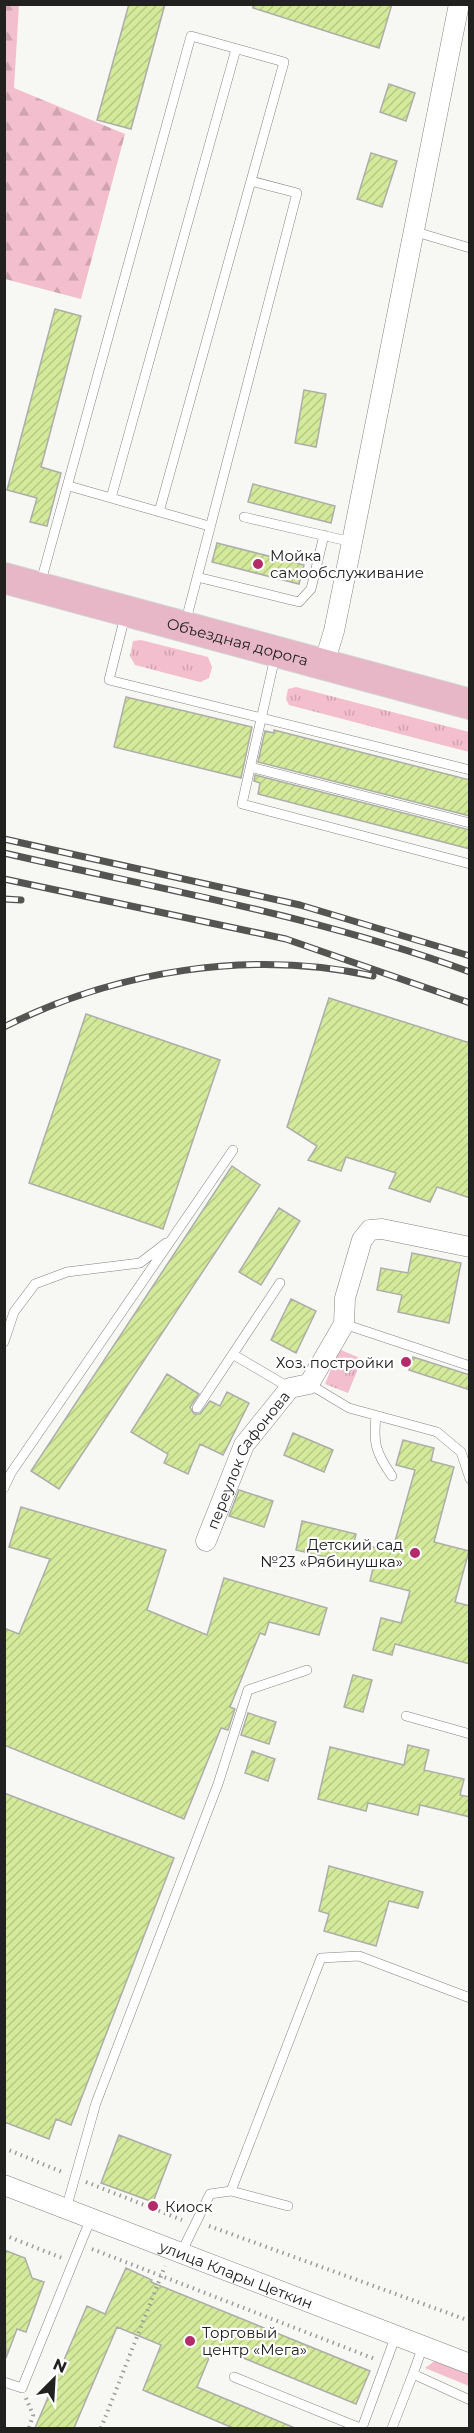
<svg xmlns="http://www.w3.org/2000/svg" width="474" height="2433" font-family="Montserrat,sans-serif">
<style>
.grass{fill:url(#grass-tufts)}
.forest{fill:url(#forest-firs)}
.building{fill:url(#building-hatch);stroke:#adaea9;stroke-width:1.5}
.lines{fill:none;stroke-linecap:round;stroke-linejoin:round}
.lane-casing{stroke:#838580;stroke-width:10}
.street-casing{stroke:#838580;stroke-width:21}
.primary-casing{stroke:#d3d3d2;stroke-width:32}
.path{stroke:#9c9d99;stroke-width:4;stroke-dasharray:1.5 4.5;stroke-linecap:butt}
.lane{stroke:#fff;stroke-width:9}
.street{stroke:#fff;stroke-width:20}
.primary{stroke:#e7b7c7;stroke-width:30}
.rail-casing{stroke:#545553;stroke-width:7}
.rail{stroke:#fff;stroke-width:4.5;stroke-dasharray:14;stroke-linecap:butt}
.poi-dot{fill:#b42b69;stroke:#fff;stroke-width:2}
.labels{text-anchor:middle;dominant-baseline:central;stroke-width:4.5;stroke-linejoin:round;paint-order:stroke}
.poi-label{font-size:15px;fill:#212220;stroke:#fff;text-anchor:start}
.street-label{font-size:15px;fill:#212220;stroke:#fff}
</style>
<defs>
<pattern id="grass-tufts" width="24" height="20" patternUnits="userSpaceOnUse" patternTransform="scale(1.5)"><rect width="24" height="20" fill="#f3bece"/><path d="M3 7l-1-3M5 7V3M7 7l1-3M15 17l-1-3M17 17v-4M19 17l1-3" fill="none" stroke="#d0a3b1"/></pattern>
<pattern id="forest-firs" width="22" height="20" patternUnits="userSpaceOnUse" patternTransform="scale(1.5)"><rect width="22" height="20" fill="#f3bece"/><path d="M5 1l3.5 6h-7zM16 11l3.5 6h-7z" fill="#d0a3b1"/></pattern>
<pattern id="building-hatch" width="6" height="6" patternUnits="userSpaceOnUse" patternTransform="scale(1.5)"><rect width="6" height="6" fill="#d4ea9b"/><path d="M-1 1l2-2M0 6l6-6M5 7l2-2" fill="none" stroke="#b6c885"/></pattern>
</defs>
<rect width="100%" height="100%" fill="#f7f8f3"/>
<path class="grass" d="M141 640 208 657 212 667 209 678 200 682 135 665 130 656 133 641Z
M296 687 469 732V752L289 705 286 699 288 689Z
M339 1349 362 1359 348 1393 325 1384Z
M436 2360 469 2373V2386L425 2368Z"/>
<path class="forest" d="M4 5H19L14 88 125 134 81 299 5 279Z"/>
<path class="building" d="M129 4H165L131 129 97 120Z
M253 4H392L379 48 253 8Z
M389 84 415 93 406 121 380 112Z
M371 153 397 161 382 207 357 199Z
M55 309 81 316 41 467 61 473 47 526 30 522 37 498 7 490Z
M304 390 326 394 316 447 295 443Z
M253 484 335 506 331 523 248 502Z
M217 543 304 565 299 584 212 562Z
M126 697 252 727 241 778 114 747Z
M274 730 470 780V816L258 762 265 731 274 733Z
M255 775 470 830V849L258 794 260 783 254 781Z
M329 998 470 1043V1198L437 1187 430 1202 389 1188 396 1173 346 1157 341 1171 308 1160 317 1146 287 1127Z
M86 1014 220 1060 163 1229 29 1183Z
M232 1166 260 1185 59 1489 31 1471Z
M279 1208 300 1221 261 1285 239 1272Z
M412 1253 461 1263 449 1323 398 1312 402 1295 377 1290 381 1268 408 1273Z
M291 1299 316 1311 296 1353 271 1340Z
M413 1357 470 1375V1390L409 1370Z
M167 1374 199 1394 190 1407 194 1414H200L210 1401 220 1406 227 1392 249 1403 223 1455 200 1444 188 1474 164 1463 168 1454 131 1432Z
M293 1433 333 1450 324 1472 284 1455Z
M403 1440 434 1448 431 1461 454 1467 434 1542 469 1551 455 1602 470 1606V1664L395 1644 392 1655 373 1650 381 1618 401 1623 410 1591 370 1581 373 1568 296 1550 302 1521 356 1534 354 1542 392 1552 415 1470 396 1465Z
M239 1490 273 1501 264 1527 229 1516Z
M21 1507 166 1550 147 1610 207 1635 224 1578 327 1608 319 1635 269 1622 265 1635 260 1633 230 1707 235 1709 228 1730 221 1728 184 1819 4 1745V1628L19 1634 50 1559 9 1547Z
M353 1675 372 1680 363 1712 344 1707Z
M248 1713 276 1722 269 1744 241 1735Z
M408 1745 429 1750 424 1770 464 1779 460 1795 470 1797V1817L420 1805 418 1815 368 1803 366 1811 318 1799 330 1747 404 1765Z
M252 1751 275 1759 268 1781 245 1773Z
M4 1793 174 1858 71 2125 56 2119 49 2139 4 2122Z
M329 1866 423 1892 418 1908 389 1901 376 1946 324 1931 329 1914 319 1911Z
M119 2135 171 2155 153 2202 101 2183Z
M4 2250 25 2258 32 2278 44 2282 26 2332 17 2329 6 2358Z
M126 2268 152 2280 151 2282 370 2371 356 2404 214 2346 197 2387 295 2428H233L143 2390 161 2345 117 2327 74 2428H35L87 2306 105 2314Z"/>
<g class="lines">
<defs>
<path id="lane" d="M416 232 470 248
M69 486 209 526
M111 498 236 49
M244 517 352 542
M197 577 299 602 311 589 324 535
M40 585 191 36 284 62 159 512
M125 616 109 680 470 770
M185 624 297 193 251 181
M275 657 242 804 470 864
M250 767 470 823
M344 1324 470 1366
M4 1342 14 1312 35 1284 67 1272 140 1263 166 1243
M234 1355 290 1388
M309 1384 349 1408 437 1432 461 1452 470 1479
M197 1408 280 1283
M376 1416C373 1444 376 1453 392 1476
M4 1488 11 1473 233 1150
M406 1716 470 1734
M231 2191 288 2206
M66 2209 96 2103 218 1784 248 1690 307 1670
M181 2253 210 2194 231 2191 321 1958 359 1956 470 1998
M423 2346 413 2374 470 2400
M234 2377 360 2428
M4 2382 22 2388 91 2218
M362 2428 396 2335
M392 2428 413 2374"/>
<g id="street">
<path d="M324 664 334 631 352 542 459 4"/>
<path id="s1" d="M206 1541 244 1445 290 1388 309 1384 344 1324 345 1298 362 1240 370 1230 382 1229 470 1247"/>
<path id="s2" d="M4 2185 470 2364"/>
</g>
<g id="primary">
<path id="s3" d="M4 578 470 704"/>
</g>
</defs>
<use href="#lane" class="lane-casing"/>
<use href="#street" class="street-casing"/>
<use href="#primary" class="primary-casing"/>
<path class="path" d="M4 2148 62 2172
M86 2182 182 2220
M209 2226 470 2321
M4 2235 62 2258
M92 2249 375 2359
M26 2398 33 2415 29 2428
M101 2428 165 2266"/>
<use href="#lane" class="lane"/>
<use href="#street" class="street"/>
<use href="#primary" class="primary"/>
<defs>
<path id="rail" d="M4 839 300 905 470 956
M4 853C160 889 320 917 470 972
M4 879 286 939 470 1003
M4 899 21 900
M4 1027C115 971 251 949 373 976"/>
</defs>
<use href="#rail" class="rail-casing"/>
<use href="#rail" class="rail"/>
</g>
<g class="poi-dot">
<circle cx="258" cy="564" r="6"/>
<circle cx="406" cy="1362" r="6"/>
<circle cx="415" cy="1553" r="6"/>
<circle cx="153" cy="2206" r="6"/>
<circle cx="190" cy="2341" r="6"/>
</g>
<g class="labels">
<g class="poi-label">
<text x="270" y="555">Мойка<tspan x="270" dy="17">самообслуживание</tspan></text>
<text x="394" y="1362" text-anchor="end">Хоз. постройки</text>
<text x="403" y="1544" text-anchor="end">Детский сад<tspan x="403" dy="17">№23 «Рябинушка»</tspan></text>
<text x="165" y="2206">Киоск</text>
<text x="202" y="2332">Торговый<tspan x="202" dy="17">центр «Мега»</tspan></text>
</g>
<g class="street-label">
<text stroke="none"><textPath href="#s3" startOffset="242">Объездная дорога</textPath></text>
<text stroke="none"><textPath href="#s1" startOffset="92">переулок Сафонова</textPath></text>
<text stroke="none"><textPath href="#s2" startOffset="249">улица Клары Цеткин</textPath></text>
</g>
</g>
<rect width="474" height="2433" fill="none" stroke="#212220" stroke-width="12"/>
<g transform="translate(54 2379) rotate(24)" stroke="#ffffff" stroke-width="4.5" paint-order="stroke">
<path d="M0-4.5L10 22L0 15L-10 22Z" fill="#212220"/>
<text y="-9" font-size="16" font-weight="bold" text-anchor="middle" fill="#212220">N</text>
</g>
</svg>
